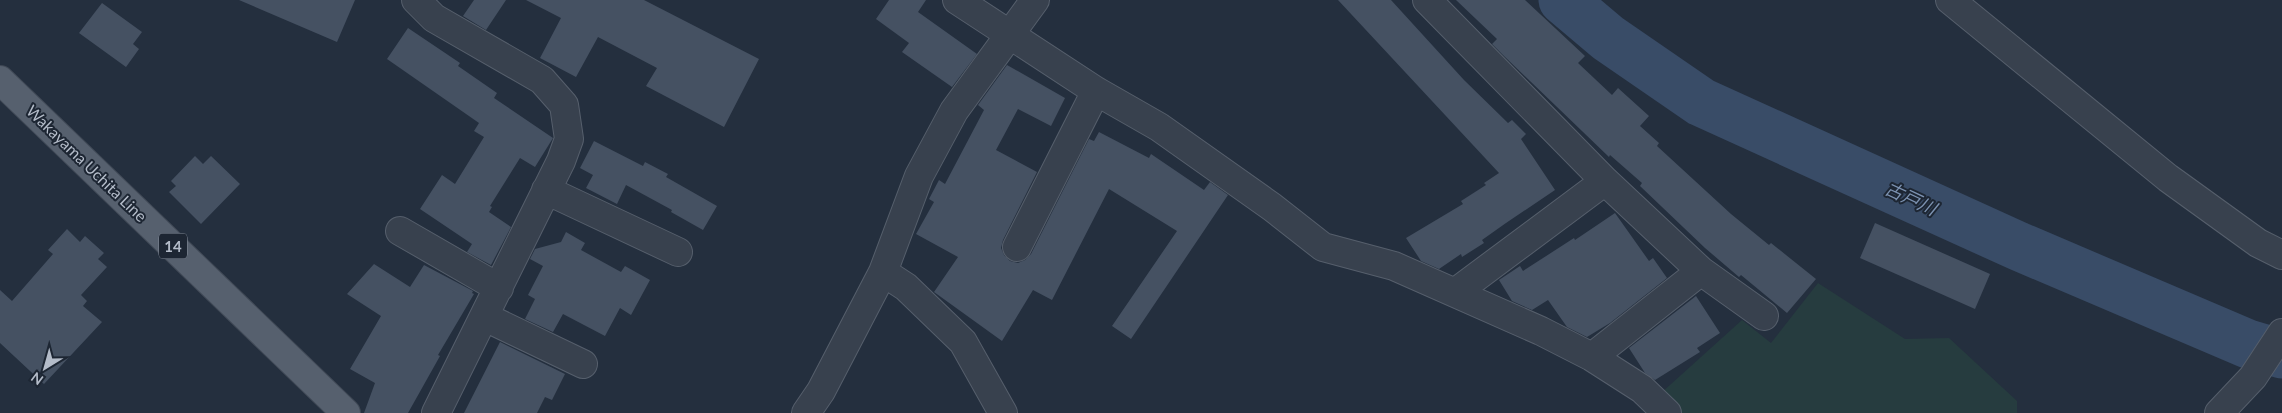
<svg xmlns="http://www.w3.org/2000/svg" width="2282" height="413" font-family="Lato,'Noto Sans JP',sans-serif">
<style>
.green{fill:#263c3f}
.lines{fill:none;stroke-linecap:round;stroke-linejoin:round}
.river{stroke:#394c67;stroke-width:49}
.building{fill:#455162}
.minor-casing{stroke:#565f6c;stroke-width:30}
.primary-casing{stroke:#414a57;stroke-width:30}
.minor{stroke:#38414e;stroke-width:28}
.primary{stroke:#56606e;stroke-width:28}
.labels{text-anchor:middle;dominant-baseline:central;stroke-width:4;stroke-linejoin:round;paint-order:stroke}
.shield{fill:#1d2633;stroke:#878f9c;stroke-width:1}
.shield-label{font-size:15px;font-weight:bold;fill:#b4bcc9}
.street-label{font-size:16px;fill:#b4bcc9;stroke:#1d2633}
.water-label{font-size:18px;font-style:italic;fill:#7c92b1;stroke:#1d2633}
</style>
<rect width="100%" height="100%" fill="#242f3e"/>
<path class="green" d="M1818 283 1905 339 1949 338 2017 401V413H1681L1660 394 1742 320 1771 343Z"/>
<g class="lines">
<path class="river" d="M1563 0 1608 38 1701 102 2018 246 2248 344 2282 354"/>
</g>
<path class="building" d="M239 0H355L337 42Z
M474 0H506L486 30 463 16Z
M526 0H644L759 59 724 127 646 86 657 68 598 37 576 77 540 58 561 18Z
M889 0H926L918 12 977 54 952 87 902 52 909 43 876 19Z
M1338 0H1391L1464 80 1508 123 1512 120 1526 134 1521 139 1555 190 1506 223 1482 240 1484 243 1462 257 1461 254 1439 269 1421 261 1406 238 1463 204 1461 201 1486 185 1484 183 1499 173Z
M1456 0H1525L1585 56 1578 63 1612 95 1618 88 1649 116 1640 126 1659 143 1657 146 1731 214 1769 245 1771 243 1816 279 1787 313 1741 275 1739 277 1705 248 1640 186 1642 183 1610 155 1609 157 1505 57 1492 44 1497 39Z
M102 3 142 32 133 44 139 49 126 67 79 33Z
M408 28 460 63 458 66 497 93 494 98 553 138 535 167 520 158 490 206 492 207 489 212 511 227 491 265 467 252 472 244 420 209 442 175 455 184 484 137 474 131 479 123 387 59Z
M1007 65 1065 98 1051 126 1018 109 996 150 1037 172 1003 240 1001 248 1004 255 1010 261 1018 263 1025 260 1031 254 1089 139 1094 141 1099 132 1149 158 1151 154 1204 190 1210 182 1228 195 1131 339 1112 326 1177 231 1109 189 1052 300 1033 290 1002 341 934 292 958 257 916 234 934 202 929 199 939 180 945 184 984 110 978 105Z
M594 141 643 166 645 162 668 174 666 177 717 206 703 230 671 212 672 210 626 185 617 204 586 188 593 175 580 168Z
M195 156 203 164 211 156 240 184 201 224 169 192 176 186 171 181Z
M1615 213 1649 261 1653 258 1667 278 1610 323 1587 337 1567 327 1548 300 1532 310 1512 301 1499 280 1520 266 1523 271 1574 238 1575 240Z
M1875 223 1990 274 1975 309 1860 258Z
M67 229 80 242 85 236 104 253 98 259 107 267 81 295 87 301 83 306 102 322 44 384 0 343V290L12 301 53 254 48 250Z
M566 232 585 243 581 250 621 272 625 266 650 280 631 315 620 308 605 336 563 314 553 332 525 319 535 299 528 295 543 266 530 259 535 249 561 242Z
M374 264 410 287 424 265 473 291 472 293 474 294 438 355 440 356 408 413H364L375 383 350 369 381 316 347 294Z
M1696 296 1720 333 1697 348 1700 352 1655 380 1645 373 1629 348Z
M500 342 565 374 552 400 545 397 537 413H464Z"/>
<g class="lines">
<defs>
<path id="minor" d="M416 0 434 18 542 80 564 105 569 139 561 161 436 413
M957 0 1096 91 1159 127 1272 207 1323 247 1394 266 1541 331 1592 357 1642 389 1667 413
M1427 0 1605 181 1701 271 1764 316
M1950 0 2168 178 2258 243 2282 255
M546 190 678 252
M400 231 499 288
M1017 247 1096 91
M883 272 906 287 963 342 1003 413
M1456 292 1605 181
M485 317 583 364
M1592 357 1701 271
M806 413 821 391 883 272 919 176 954 111 1035 0
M2219 413 2253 377 2282 333"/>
<path id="primary" d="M0 80 346 413"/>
</defs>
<use href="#minor" class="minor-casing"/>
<use href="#primary" class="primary-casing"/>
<use href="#minor" class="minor"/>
<use href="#primary" class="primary"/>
</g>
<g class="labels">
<rect class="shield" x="159" y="233.5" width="28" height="25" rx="4"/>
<g class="shield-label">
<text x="173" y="246">14</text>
</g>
<g class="street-label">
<text transform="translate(87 163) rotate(44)">Wakayama Uchita Line</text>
</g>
<g class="water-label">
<text transform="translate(1911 198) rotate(25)">古戸川</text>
</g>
</g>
<g transform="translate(45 368) rotate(217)" stroke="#1d2633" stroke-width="4" paint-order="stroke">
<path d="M0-4L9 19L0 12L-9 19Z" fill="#b4bcc9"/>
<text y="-8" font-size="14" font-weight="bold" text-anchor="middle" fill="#b4bcc9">N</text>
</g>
</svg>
